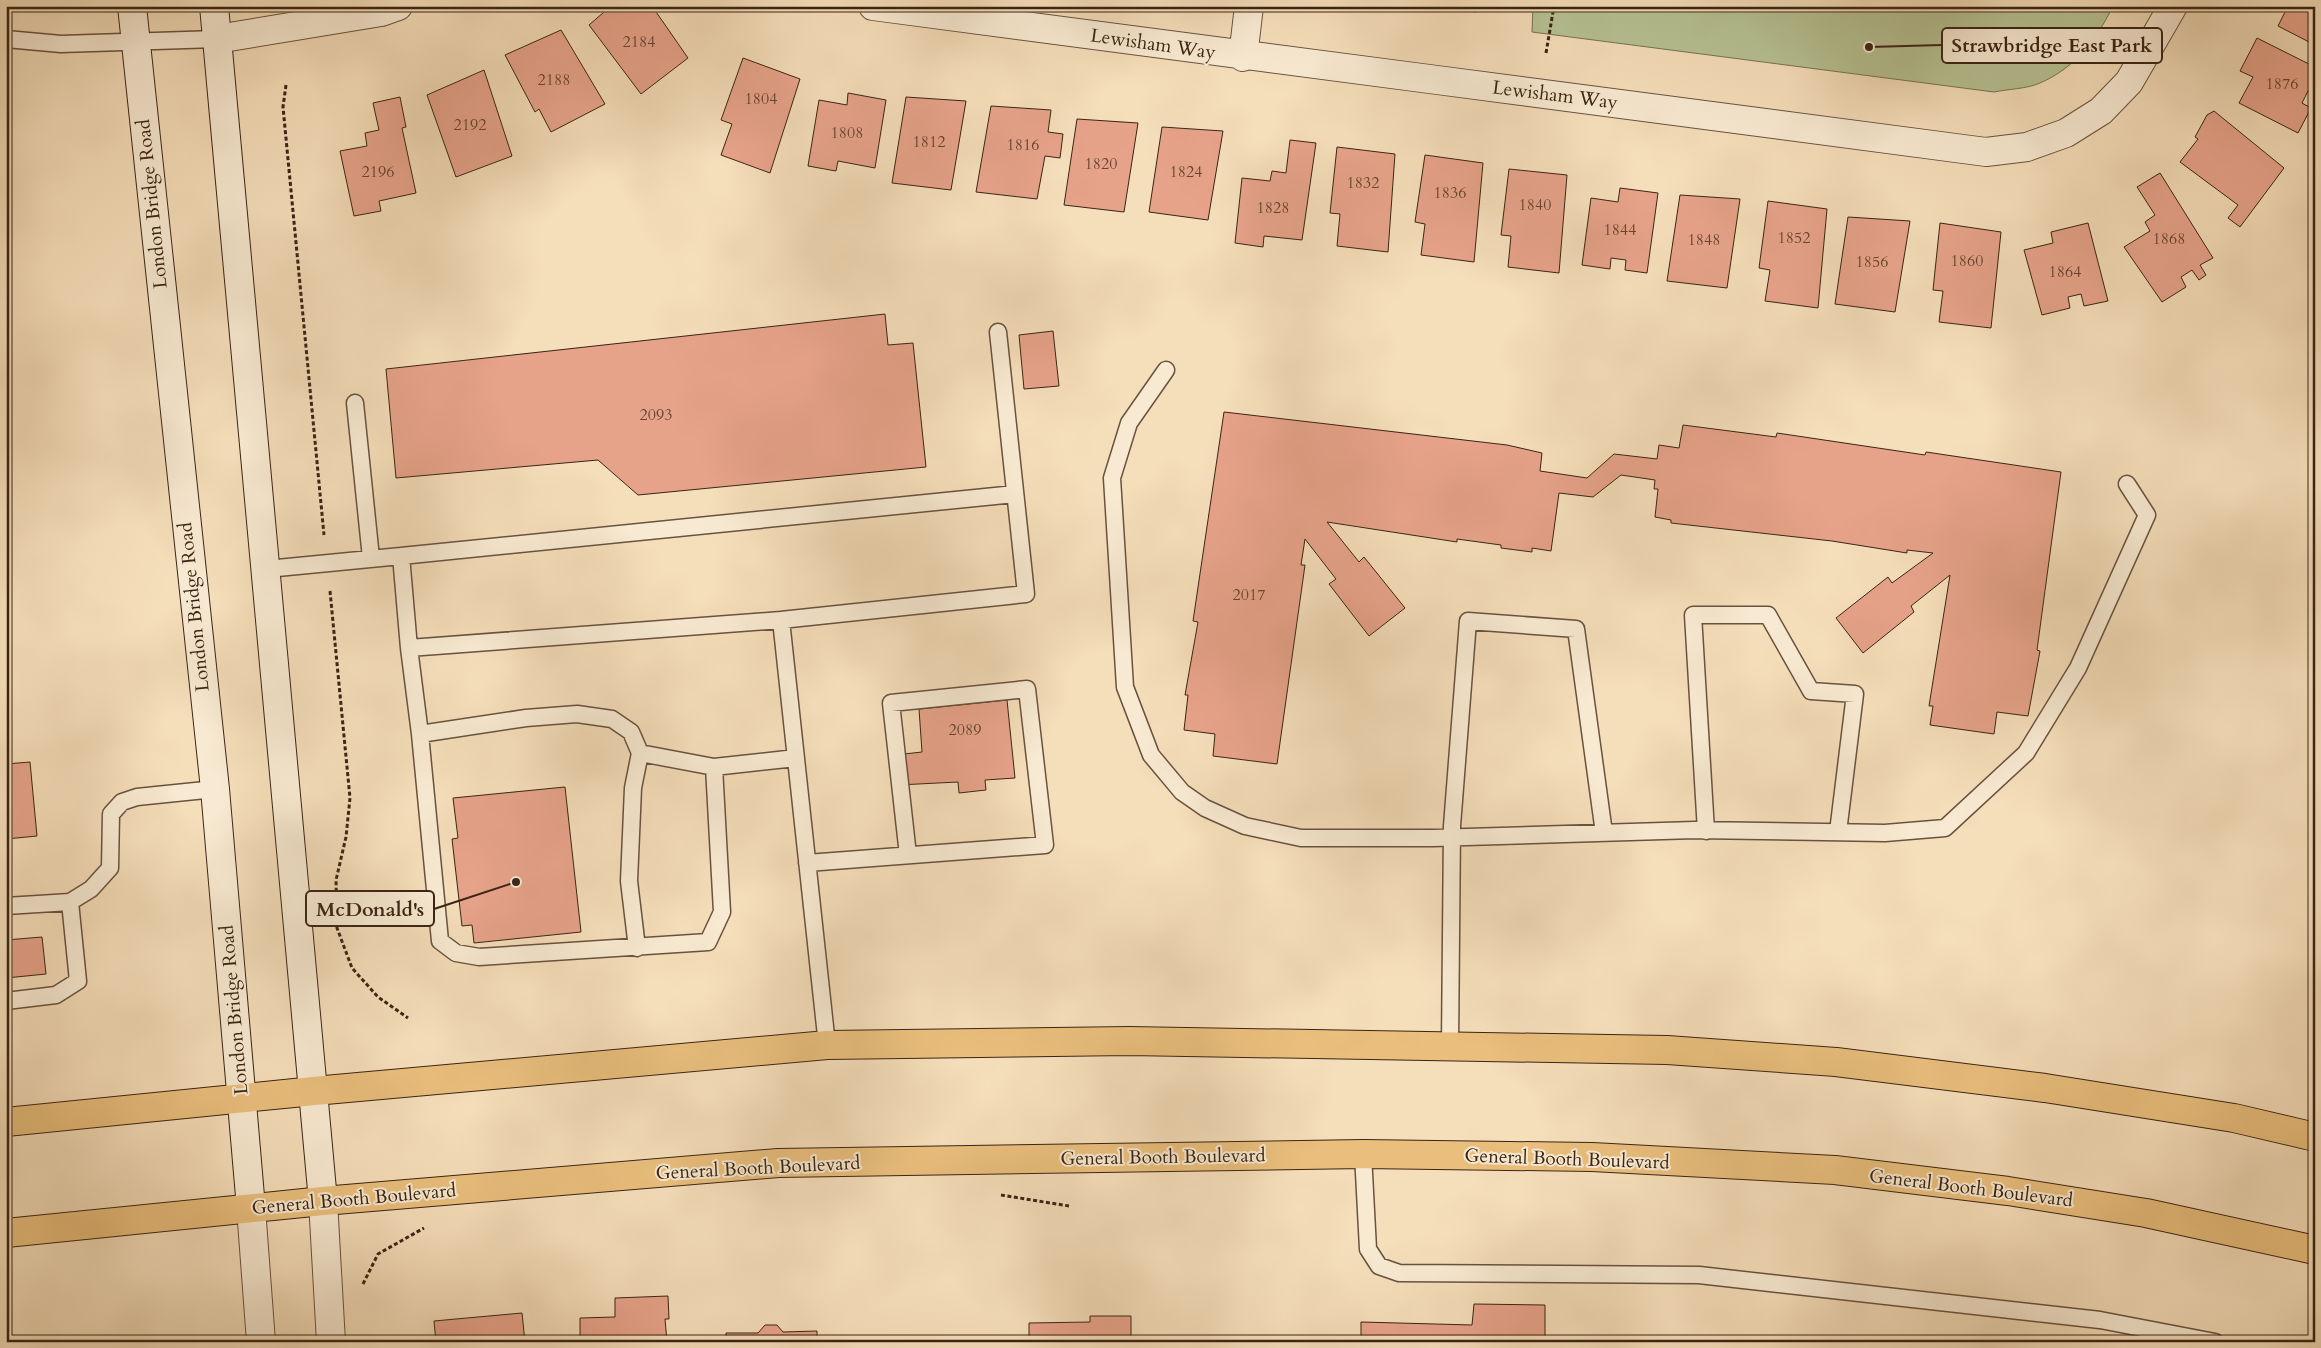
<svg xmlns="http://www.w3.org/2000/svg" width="2321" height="1348" font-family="Cardo,serif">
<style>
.green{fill:#b6c294;stroke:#787354}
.building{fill:#e7a38a;stroke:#3a2414}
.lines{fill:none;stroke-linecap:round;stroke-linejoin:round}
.service-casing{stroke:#69523e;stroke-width:19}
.minor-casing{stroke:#69523e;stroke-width:30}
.tertiary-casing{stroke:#69523e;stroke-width:30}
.secondary-casing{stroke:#3a2414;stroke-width:30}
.trunk-casing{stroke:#3a2414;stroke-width:30}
.path{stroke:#3a2414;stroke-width:3;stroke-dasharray:4 2.5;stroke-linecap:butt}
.service{stroke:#f8ead2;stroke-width:16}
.minor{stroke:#f8ead2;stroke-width:28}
.tertiary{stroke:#f8ead2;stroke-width:28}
.secondary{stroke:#f8ead2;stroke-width:28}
.trunk{stroke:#eabf7d;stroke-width:28}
.labels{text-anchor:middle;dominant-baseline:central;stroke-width:4;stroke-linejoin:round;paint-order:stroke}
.number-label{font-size:16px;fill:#654432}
.street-label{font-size:19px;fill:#3a2414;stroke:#f8ead2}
.leader{fill:none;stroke:#3a2414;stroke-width:2}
.callout-dot{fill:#3a2414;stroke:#f8ead2;stroke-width:2}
.callout{fill:#f8ead2;stroke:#3a2414;stroke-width:2}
.callout-label{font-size:20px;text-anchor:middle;font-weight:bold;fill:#3a2414}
</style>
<rect width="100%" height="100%" fill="#f5deba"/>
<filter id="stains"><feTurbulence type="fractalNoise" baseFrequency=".004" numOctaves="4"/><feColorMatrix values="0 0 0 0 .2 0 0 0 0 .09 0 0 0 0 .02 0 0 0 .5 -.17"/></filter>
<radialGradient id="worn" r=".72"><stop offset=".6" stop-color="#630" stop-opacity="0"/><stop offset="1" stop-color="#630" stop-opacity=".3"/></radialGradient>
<path class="green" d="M1533 6H2113C2097 39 2075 68 2040 83 2026 89 2009 89 1994 92L1532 32Z"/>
<path class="building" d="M611 6H652L688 58 641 94 589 25Z
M1437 6H1477L1476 12Z
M2288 6H2315V45L2278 26Z
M561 30 605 104 551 132 539 109 535 112 505 55Z
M2257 38 2315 67V94L2308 91 2302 103 2311 108 2298 133 2239 103 2253 77 2240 71Z
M743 58 800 79 770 173 721 155 732 124 721 120Z
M484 70 512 156 456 177 427 95Z
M848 93 886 100 875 168 838 161 836 171 808 166 819 100 847 105Z
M400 97 406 127 402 128 416 193 379 201 381 211 354 216 340 151 367 146 365 133 379 130 373 103Z
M906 97 966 101 951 190 892 183Z
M991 106 1051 110 1048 132 1063 134 1060 158 1045 156 1037 199 976 192Z
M2214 111 2284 168 2240 227 2228 218 2238 205 2180 162 2198 139 2195 137 2207 115Z
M1077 119 1138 123 1124 212 1064 205Z
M1162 127 1223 131 1208 220 1149 212Z
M1290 140 1316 143 1302 240 1264 236 1263 247 1235 243 1242 178 1270 181 1272 171 1286 173Z
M1337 147 1395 154 1388 252 1337 246 1340 214 1330 213Z
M1425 155 1483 163 1474 262 1421 255 1425 224 1415 222Z
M1509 169 1567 175 1559 273 1508 267 1511 236 1501 235Z
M2160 173 2213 258 2200 265 2206 275 2199 280 2192 270 2181 277 2186 287 2162 302 2124 247 2150 231 2145 222 2155 215 2137 187Z
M1620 188 1658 193 1647 273 1625 270 1626 260 1611 258 1610 269 1582 265 1591 198 1618 202Z
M1680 195 1740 199 1727 288 1667 281Z
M1768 201 1827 209 1818 308 1765 301 1770 270 1759 268Z
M1848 217 1910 221 1895 312 1835 304Z
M1940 223 2001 232 1991 328 1939 322 1943 291 1933 290Z
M2088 223 2108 301 2084 306 2081 294 2068 297 2070 308 2042 315 2024 250 2053 243 2051 232Z
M885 314 888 345 913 343 926 467 638 495 598 460 396 478 386 369Z
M1053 331 1059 386 1024 389 1019 335Z
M1224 412 1507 445 1542 453 1540 471 1587 478 1614 454 1657 459 1659 445 1679 448 1683 425 1776 437 1777 433 1925 455 1926 452 2061 472 2037 650 2040 651 2028 716 1997 712 1994 734 1930 725 1933 706H1929L1950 575 1911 606 1914 612 1863 653 1836 618 1888 577 1892 583 1933 553 1907 550V553L1832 541 1671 523V520L1655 517 1658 489H1654L1655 480 1621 475 1593 497 1559 493 1551 551 1532 548V552L1501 548V545L1457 539V542L1327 522 1359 562 1364 557 1405 608 1369 636 1329 584 1336 579 1305 539 1301 565H1305L1277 764 1213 756 1215 734 1184 730 1188 695H1185L1198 622 1193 621Z
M1007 700 1015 778 985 780 986 790 959 793 958 782 898 785 895 755 922 752 919 709Z
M30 762 37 836 6 839V764Z
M565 787 581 932 474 943 472 925 462 926 452 839 458 838 453 798Z
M42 937 46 974 6 978V940Z
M668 1296 669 1319H665L667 1342H580V1318L615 1317V1298Z
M1474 1304 1545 1305V1342H1361V1322L1472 1325Z
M522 1313 525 1342H436L434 1321Z
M1090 1316H1131V1342H1029V1323L1090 1322Z
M765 1325H777L783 1332 817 1331V1342H726V1333H758Z
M1818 1337 1837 1339V1342H1817Z"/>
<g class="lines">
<defs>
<path id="service" d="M6 39 61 44 217 39
M1166 370 1129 423 1112 478 1125 687 1151 755 1182 792 1205 808 1245 826 1301 838H1433L1695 830 1885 833 1945 828 2026 753 2078 668 2147 515 2127 484
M355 403 371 558
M401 556 1015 494
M267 569 401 556 409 648 781 620 827 1045
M781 620 1026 594 998 332
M409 648 420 734 440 941 456 953 479 957 708 942 722 912 714 767
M420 734 526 718 577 714 612 719 631 732 640 753 633 788 629 881 637 948
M640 753 714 767 796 758
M1706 831 1693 615H1768L1811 691 1855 694 1838 832
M807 863 1045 845 1027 689 891 703 908 855
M6 906 70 902 91 889 110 868 111 814 122 802 137 797 215 789
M6 1001 56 995 78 981 70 902
M1450 1046 1452 826 1468 621 1576 629 1604 833
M1363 1154 1368 1249 1379 1266 1399 1273 1699 1275 2100 1320 2215 1342"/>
<path id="minor" d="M873 6C1244 57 1615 101 1986 152L2027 147 2066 133 2101 111 2129 82 2173 6
M217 39 381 12 398 6
M1243 57 1249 6"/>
<path id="tertiary" d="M323 1201 331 1342
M251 1208 261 1342"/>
<path id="secondary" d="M132 6 215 789 251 1208
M214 6 323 1201"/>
<path id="trunk" d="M6 1122 314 1091 827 1045 1129 1041 1667 1050 1836 1062 2045 1088 2234 1118 2315 1137
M6 1233 323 1201 778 1163 1363 1154 1592 1157 1835 1170 2008 1191 2146 1213 2315 1250"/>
</defs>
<use href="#service" class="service-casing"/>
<use href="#minor" class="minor-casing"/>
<use href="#tertiary" class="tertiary-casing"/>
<use href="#secondary" class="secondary-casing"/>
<use href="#trunk" class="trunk-casing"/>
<path class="path" d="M1546 53 1554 6
M286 85 283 107 324 535
M330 591 350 798 346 837 336 880 337 928 352 968 378 997 408 1018
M1001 1195 1069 1206
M363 1284 378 1254 424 1228"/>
<use href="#service" class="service"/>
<use href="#minor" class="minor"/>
<use href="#tertiary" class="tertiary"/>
<use href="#secondary" class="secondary"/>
<use href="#trunk" class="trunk"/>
</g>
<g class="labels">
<g class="number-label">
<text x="639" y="42">2184</text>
<text x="554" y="80">2188</text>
<text x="2282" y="84">1876</text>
<text x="761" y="99">1804</text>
<text x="470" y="125">2192</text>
<text x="847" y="133">1808</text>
<text x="929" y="142">1812</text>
<text x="1023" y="145">1816</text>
<text x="1101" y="164">1820</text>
<text x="378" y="172">2196</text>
<text x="1186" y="172">1824</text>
<text x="1363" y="183">1832</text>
<text x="1450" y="193">1836</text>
<text x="1535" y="205">1840</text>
<text x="1273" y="208">1828</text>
<text x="1620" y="230">1844</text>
<text x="1794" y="238">1852</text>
<text x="2169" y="239">1868</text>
<text x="1704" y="240">1848</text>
<text x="1967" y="261">1860</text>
<text x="1872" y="262">1856</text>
<text x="2065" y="272">1864</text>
<text x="656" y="415">2093</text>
<text x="1249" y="595">2017</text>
<text x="965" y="730">2089</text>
</g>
<g class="street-label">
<text transform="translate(1153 44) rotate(8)">Lewisham Way</text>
<text transform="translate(1555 95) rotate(7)">Lewisham Way</text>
<text transform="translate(152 204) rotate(-96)">London Bridge Road</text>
<text transform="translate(194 607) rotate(-96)">London Bridge Road</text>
<text transform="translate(234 1010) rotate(-95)">London Bridge Road</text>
<text transform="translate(1163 1157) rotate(-1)">General Booth Boulevard</text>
<text transform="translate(1567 1159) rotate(2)">General Booth Boulevard</text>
<text transform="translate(758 1168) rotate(-3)">General Booth Boulevard</text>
<text transform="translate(1971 1188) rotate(7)">General Booth Boulevard</text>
<text transform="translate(354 1199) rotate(-5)">General Booth Boulevard</text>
</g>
</g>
<path class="leader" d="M1869 47L1942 45M516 882L434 909"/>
<g class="callout-dot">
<circle cx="1869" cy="47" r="5"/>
<circle cx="516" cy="882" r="5"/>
</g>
<g class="callout">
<rect x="1942" y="28" width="220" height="35" rx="5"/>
<rect x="306" y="891" width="128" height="35" rx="5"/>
</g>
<g class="callout-label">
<text x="2052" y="52">Strawbridge East Park</text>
<text x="370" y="916">McDonald's</text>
</g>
<rect width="2321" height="1348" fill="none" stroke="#f5deba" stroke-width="25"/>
<rect x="8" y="8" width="2306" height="1333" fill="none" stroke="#3a2414" stroke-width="2.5"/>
<rect x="12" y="12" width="2296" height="1323" fill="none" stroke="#3a2414"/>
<rect width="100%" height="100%" filter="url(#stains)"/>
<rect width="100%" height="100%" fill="url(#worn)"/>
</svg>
